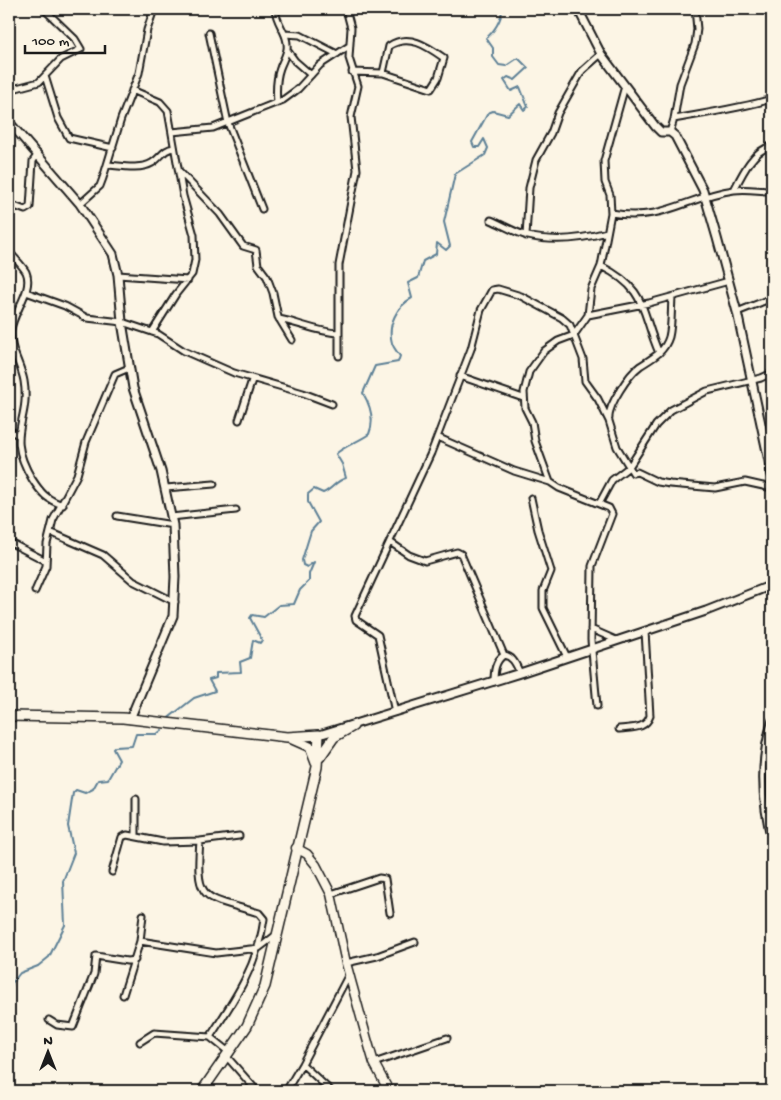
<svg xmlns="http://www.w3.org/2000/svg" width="781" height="1100" font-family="'Gochi Hand',sans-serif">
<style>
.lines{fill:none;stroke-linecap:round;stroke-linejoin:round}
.stream{stroke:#5d8096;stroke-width:2}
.minor-casing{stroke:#1c1c1c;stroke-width:9}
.tertiary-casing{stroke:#1c1c1c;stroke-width:11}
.secondary-casing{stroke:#1c1c1c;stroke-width:11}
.primary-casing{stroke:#1c1c1c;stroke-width:12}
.minor{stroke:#fcf5e5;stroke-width:5}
.tertiary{stroke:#fcf5e5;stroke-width:7}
.secondary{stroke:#fcf5e5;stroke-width:8}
.primary{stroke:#fcf5e5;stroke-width:9}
</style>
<rect width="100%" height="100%" fill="#fcf5e5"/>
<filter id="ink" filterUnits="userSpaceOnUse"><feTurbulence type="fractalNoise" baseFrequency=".02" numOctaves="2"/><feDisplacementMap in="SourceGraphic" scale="10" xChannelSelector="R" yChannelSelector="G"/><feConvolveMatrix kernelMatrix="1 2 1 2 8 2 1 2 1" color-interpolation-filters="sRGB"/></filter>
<g filter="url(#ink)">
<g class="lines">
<path class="stream" d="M166 720 194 698 215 691 209 680 216 678V673L241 672 240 662 250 658 253 640 260 643 262 640 250 618 252 615 264 617 279 605 294 604 300 590 309 581V574L314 562 307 567 303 565 302 560 311 531 319 522 308 502V494L314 489 323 493C333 489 335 481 346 478L342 464 336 454C342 447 360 441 369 434 375 420 370 405 363 393L375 366 398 362 400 356C397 352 393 347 392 343 387 325 397 306 412 298L408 283 418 278 423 261 436 254 437 243 446 250 450 246 444 222 455 174 485 155 488 148 484 139 479 147H474L472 142 488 113 493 111 508 115 520 104 524 110 528 107 520 87 511 91 504 80 508 77 515 80 528 68 518 58 506 66 499 65 493 57V48L486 38C494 32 502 19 502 9
M9 996 12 983 20 973 38 966 49 957 65 925 63 881 74 853 68 826 73 793 76 790 85 793 93 789 98 780 108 779 119 760 113 749 115 747 132 746 136 734H157L162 730"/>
<defs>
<path id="minor" d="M275 9C276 24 289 34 287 49 286 56 282 62 280 68 276 79 276 91 277 103
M209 33 228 123 262 209
M285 34 300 35 337 54
M287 50 295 61 311 75
M352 72 383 73 431 89 438 78 444 58C427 46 409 33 389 46L383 73
M45 76 58 118 69 138 113 148
M9 90 39 82 61 59 81 49 75 39 44 9
M132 90 160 102 168 111 183 196 194 235 195 260 192 274 176 294 152 332
M674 119C707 113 740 108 772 99
M172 132 213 128 283 100 298 89 320 65 349 46
M670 132 674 119 680 84 695 44 697 29 695 9
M108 165C121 166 140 170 152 163 161 158 163 149 174 148
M180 172 220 214 243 246 256 250 258 265 267 277 273 293 278 317 292 340
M734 190C742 174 753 150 772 146
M9 204 25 210 30 207 33 161 38 154
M80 204 100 186 103 178 121 119 139 73 147 30 154 9
M611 213C665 222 685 197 734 190 747 188 759 191 772 191
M491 220C503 225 516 233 528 236 553 242 582 239 607 232
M526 236 529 188 536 160 551 133 558 113 582 71 601 54
M9 251C14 258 22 265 26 272 34 290 13 312 11 330 9 349 21 363 24 381 31 423 4 432 32 479 41 493 47 500 63 505
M601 266C648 290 640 309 659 353
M118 275 188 280
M26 292 65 306 87 318 122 322 158 334 184 351 234 373 303 393 332 404
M737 312 772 298
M588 315 649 303 729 281
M279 319C299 323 318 332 338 333
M339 356V265L357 170 351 117 358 86 349 58 351 28 346 9
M460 376 523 398
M609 418C608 405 629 374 640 366 652 358 664 353 669 337 672 325 671 310 672 298
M239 420 252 380
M9 430 18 435
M437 437 514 471 550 482 559 488 609 508 612 514 592 566 591 640 597 706
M550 482 535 441 532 422 525 408 524 392 529 372 544 351 558 341 574 335 588 315 591 289 601 266 611 213 610 195 605 182 604 161 625 86
M166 488 214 484
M531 498 538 530 551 571 543 591V608L567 657
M599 504 612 480 629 467 656 425 671 410 707 391 761 378 772 373
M117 516 173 525
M171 517 236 510
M50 532 103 555 133 581 175 602
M9 542 46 561
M390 542 409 555 425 561 457 552 461 554 504 655
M35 591 46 566 47 544 53 520 77 475 86 442 115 374 129 368
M591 629 616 640
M504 655C514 657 516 665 520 673
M494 682C494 671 495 661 504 655
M395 712 378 635 356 620 355 616 431 453 471 349 481 310 492 290 498 289 521 296 562 318 570 325 583 359 585 381 598 399 609 421 617 447 633 473 637 472 658 482 670 484 715 488 745 482 772 488
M772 720C758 761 761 803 772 844
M619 729C632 727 645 730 650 716L645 631
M136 799V835
M200 841C195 904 204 896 259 913L264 919C258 965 235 999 210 1037L230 1053
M112 872 122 837 127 835 163 842 200 841 239 836
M331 894 379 878 385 879 390 913
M140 941 216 953 259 948 276 935
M346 963 377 956 415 942
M123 995 140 941 143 915
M49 1020 57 1025 73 1027 94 974 96 956 127 961 135 960
M140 1042 154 1033 210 1037
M227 1057 257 1091
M374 1063 447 1038
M302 1064 349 974
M286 1091 302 1064 331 1091"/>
<path id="tertiary" d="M578 9 601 54 655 126 661 132H670L675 136 703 190 717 238 737 312 772 475
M9 122 80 204 113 254 118 275 122 322 133 388 161 471 173 525 175 577 173 616 130 719
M319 735 520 673 706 611 772 585"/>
<path id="secondary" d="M296 848 307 854 316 865 331 894 346 963 367 1039 374 1063 389 1091"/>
<path id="primary" d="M9 716 123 718 287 737 319 735 317 767 265 986 247 1026 202 1091
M292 739 310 747 316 763
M320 757 334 737 353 726"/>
</defs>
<use href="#minor" class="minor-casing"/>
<use href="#tertiary" class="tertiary-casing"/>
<use href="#secondary" class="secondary-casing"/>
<use href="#primary" class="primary-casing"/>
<use href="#minor" class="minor"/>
<use href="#tertiary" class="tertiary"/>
<use href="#secondary" class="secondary"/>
<use href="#primary" class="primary"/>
</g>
</g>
<rect width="781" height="1100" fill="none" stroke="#fcf5e5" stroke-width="30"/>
<rect x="15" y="15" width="751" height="1070" fill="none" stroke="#1c1c1c" stroke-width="2" filter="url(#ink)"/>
<g transform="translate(48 1052)" stroke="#fcf5e5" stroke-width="4" paint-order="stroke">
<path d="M0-4L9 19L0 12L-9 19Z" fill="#1c1c1c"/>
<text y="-8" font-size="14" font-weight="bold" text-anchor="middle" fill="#1c1c1c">N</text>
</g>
<path d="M25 45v8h80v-8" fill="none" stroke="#1c1c1c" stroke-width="2.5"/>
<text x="32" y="45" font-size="15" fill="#1c1c1c" stroke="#fcf5e5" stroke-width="4" paint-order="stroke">100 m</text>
</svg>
